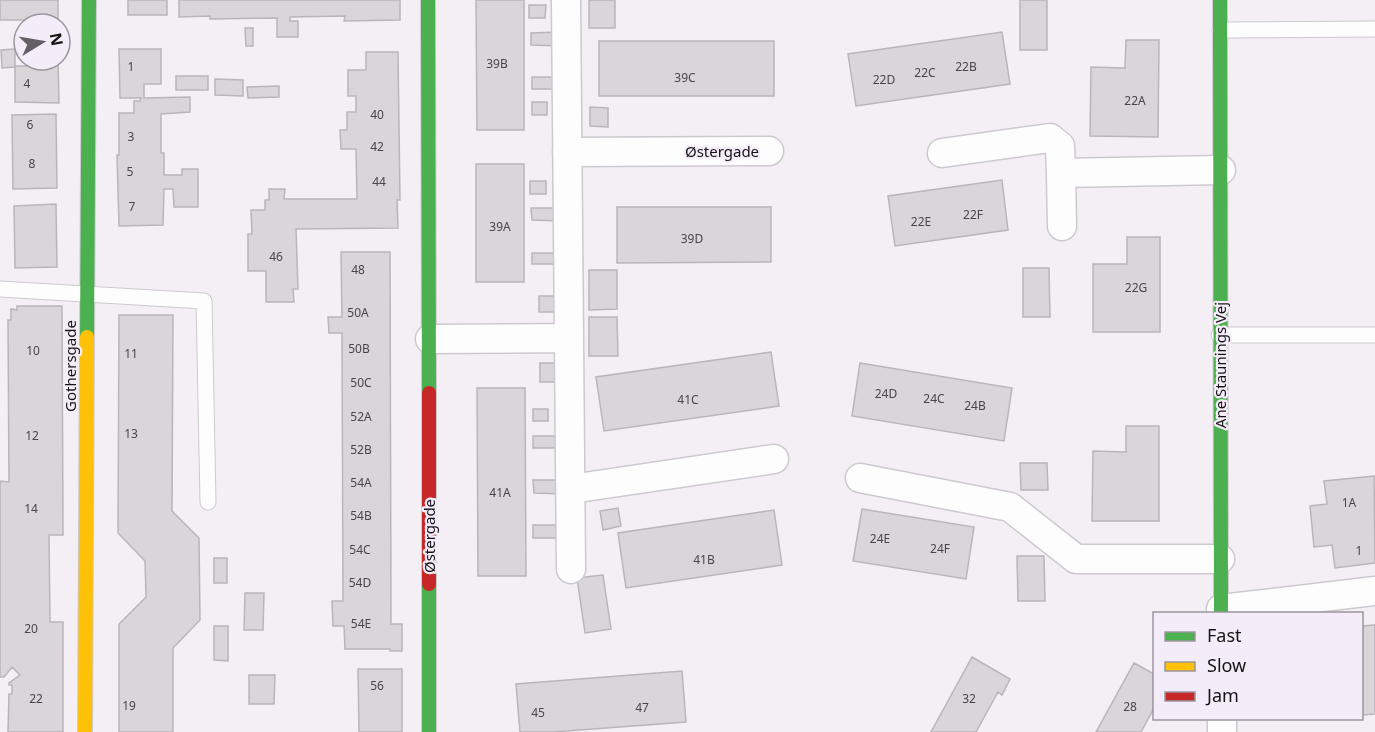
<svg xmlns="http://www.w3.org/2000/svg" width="1375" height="732" font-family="'Noto Sans',sans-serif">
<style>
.building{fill:#d9d5d9;stroke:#bab5b9;stroke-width:1.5}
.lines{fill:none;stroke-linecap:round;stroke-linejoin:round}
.lane-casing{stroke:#cdcacf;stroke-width:17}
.street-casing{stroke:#cdcacf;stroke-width:31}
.fast-casing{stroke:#cdcacf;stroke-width:16}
.slow-casing{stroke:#cdcacf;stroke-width:16}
.jam-casing{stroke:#cdcacf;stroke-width:16}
.lane{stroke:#fdfdfe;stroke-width:15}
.street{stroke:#fdfdfe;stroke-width:28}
.fast{stroke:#4caf50;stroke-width:14}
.slow{stroke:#ffc107;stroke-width:14}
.jam{stroke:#c62828;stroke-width:14}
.labels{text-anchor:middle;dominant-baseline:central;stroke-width:4.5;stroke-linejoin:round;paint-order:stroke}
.number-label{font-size:12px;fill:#49464a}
.street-label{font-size:15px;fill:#161317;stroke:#f4ecf8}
</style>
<rect width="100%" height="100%" fill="#f3eff5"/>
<path class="building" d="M0 0H58V24H32L31 20H0Z
M128 0H167V15H128Z
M179 0H400V20L344 21 345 16 290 17V21H298V37H277V18L210 19V16L179 17Z
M476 0H524V130H477Z
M589 0H615V28H589Z
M1020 0H1047V50H1020Z
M529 5H546L545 18H529Z
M245 28H253V46H246Z
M559 32V46L531 45V33Z
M1002 32 1010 84 856 106 848 54Z
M1126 40H1159L1158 137 1090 136 1091 67 1125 68Z
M599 41H774V96H599Z
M15 49V66H31V60H58L59 103 15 102V67L2 68 1 50Z
M119 49H161V84H144V98L190 97V112L161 114V153H164V175H182V169H198V207H174L173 189H164L163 225 119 226 117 155H119V113H134V101H140L141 98H120Z
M366 52H398L400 200H397L398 228 296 229 298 289H293L294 302H266V271H248V234H252L251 210H265V200H269V189H285L284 199H357L356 149H341L340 130H347V112H356V96H348V70H366Z
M176 76H208V90H176Z
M532 77H559L560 89H532Z
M215 79 243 80V96L215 95Z
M279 86V97L248 98 247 87Z
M532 102H547V115H532Z
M590 107 608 108V127L590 126Z
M56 114 57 188 13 189 12 115Z
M476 164H524V282H476Z
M1002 180 1008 230 895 246 888 196Z
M530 181H546V194H530Z
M56 204 57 267 15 268 14 206Z
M617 207H771V262L617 263Z
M531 208H560V221L532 220Z
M1127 237H1160V332H1093V264H1127Z
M341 252H390L391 624H402V651H390V649H345L344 626H333L332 601H343L342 333H329L328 317H342Z
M532 253H559V264H532Z
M1023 268H1049L1050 317H1023Z
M589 270H617V309L589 310Z
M539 296H558V312H539Z
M17 306H62L63 535H49L50 622H63V732H8L9 694H12V685H9V683L20 675 12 667 4 677H0V485L1 481 9 482 8 320H11V309L17 310Z
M119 315H173L172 511 199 538 200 620 173 648V732H119V624L146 597 145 561 118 533Z
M589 317H617L618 356H589Z
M771 352 779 406 604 431 596 377Z
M540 363H557L558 382H540Z
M860 363 1012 388 1004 441 852 416Z
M477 388H525L526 576H478Z
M533 409H548V421H533Z
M1126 426H1159V521H1092L1093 451 1126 452Z
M533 436H561L560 448H533Z
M1020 463H1047L1048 490H1021Z
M1374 476 1375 563 1335 568 1332 545 1314 547 1310 506 1327 504 1324 481Z
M533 480H562V494L534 493Z
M618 508 621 526 603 530 600 511Z
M862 509 974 527 966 579 853 561Z
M774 510 782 565 626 588 618 533Z
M533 525H560L561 538H533Z
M1017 556H1044L1045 601H1018Z
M214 558H227V583H214Z
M603 575 611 629 585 633 577 578Z
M245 593H264L263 630H244Z
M1375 625V714L1362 715V626Z
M214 626H228V661L214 660Z
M972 657 1010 679 1002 695 998 692 976 732H931Z
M1134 663 1154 674V708L1141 732H1096Z
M358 669H402V732H359Z
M682 671 686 722 553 732H520L516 684Z
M249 675H275L274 704H249Z"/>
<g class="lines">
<defs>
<path id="lane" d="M1220 30 1375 29
M0 289 204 301 208 502
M1219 335H1375"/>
<path id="street" d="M566 0 571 569
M567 152 769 151
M942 153 1050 138 1060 146 1061 173 1221 170
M1061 173 1062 226
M430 339 569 338
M860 478 1010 507 1076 559H1220
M571 489 774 459
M1221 609 1375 591
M1222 732V718"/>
<path id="fast" d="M428 0 429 393
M1220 0 1221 614
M87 337 89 0
M429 584V732"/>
<path id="slow" d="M85 732 87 337"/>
<path id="jam" d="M429 393V584"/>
</defs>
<use href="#lane" class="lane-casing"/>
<use href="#street" class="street-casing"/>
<use href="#fast" class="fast-casing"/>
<use href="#slow" class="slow-casing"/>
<use href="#jam" class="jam-casing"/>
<use href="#lane" class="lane"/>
<use href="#street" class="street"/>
<use href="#fast" class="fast"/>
<use href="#slow" class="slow"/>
<use href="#jam" class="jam"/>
</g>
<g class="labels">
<g class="number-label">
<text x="497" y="63">39B</text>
<text x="131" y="66">1</text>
<text x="966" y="66">22B</text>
<text x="925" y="72">22C</text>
<text x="685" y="77">39C</text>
<text x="884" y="79">22D</text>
<text x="27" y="83">4</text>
<text x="1135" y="100">22A</text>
<text x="377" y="114">40</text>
<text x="30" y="124">6</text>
<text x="131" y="136">3</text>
<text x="377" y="146">42</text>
<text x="32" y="163">8</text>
<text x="130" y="171">5</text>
<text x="379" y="181">44</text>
<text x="132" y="206">7</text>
<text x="973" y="214">22F</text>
<text x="921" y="221">22E</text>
<text x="500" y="226">39A</text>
<text x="692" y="238">39D</text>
<text x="276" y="256">46</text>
<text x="358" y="269">48</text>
<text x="1136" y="287">22G</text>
<text x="358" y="312">50A</text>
<text x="359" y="348">50B</text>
<text x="33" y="350">10</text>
<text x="131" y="353">11</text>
<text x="361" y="382">50C</text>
<text x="886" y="393">24D</text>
<text x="934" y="398">24C</text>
<text x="688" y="399">41C</text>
<text x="975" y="405">24B</text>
<text x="361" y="416">52A</text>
<text x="131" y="433">13</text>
<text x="32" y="435">12</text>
<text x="361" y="449">52B</text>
<text x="361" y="482">54A</text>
<text x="500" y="492">41A</text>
<text x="1349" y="502">1A</text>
<text x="31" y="508">14</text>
<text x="361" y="515">54B</text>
<text x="880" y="538">24E</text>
<text x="940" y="548">24F</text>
<text x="360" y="549">54C</text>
<text x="1359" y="550">1</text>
<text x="704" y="559">41B</text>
<text x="360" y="582">54D</text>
<text x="361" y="623">54E</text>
<text x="31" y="628">20</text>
<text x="377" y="685">56</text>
<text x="36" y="698">22</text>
<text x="969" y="698">32</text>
<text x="129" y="705">19</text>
<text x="1130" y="706">28</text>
<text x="642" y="707">47</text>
<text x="538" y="712">45</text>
</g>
<g class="street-label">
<text x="722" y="151">Østergade</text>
<text transform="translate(1220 365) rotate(-90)">Ane Staunings Vej</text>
<text transform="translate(70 366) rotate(-90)">Gothersgade</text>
<text transform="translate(429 536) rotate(-90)">Østergade</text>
</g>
</g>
<rect x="1153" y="612" width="210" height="108" fill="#f4ecf8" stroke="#9b959e" stroke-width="1.5"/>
<rect x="1165" y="632" width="30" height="9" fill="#4caf50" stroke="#9b959e" stroke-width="1.5"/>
<text x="1207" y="642" font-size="18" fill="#161317">Fast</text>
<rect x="1165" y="662" width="30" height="9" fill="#ffc107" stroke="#9b959e" stroke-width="1.5"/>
<text x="1207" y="672" font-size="18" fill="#161317">Slow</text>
<rect x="1165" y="692" width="30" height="9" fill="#c62828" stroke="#9b959e" stroke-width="1.5"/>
<text x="1207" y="702" font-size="18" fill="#161317">Jam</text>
<g transform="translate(42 42) rotate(79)"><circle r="28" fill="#f4ecf8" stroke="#9b959e" stroke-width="1.5"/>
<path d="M0-4.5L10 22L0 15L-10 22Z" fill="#636065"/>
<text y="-9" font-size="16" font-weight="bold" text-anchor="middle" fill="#161317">N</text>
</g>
</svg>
